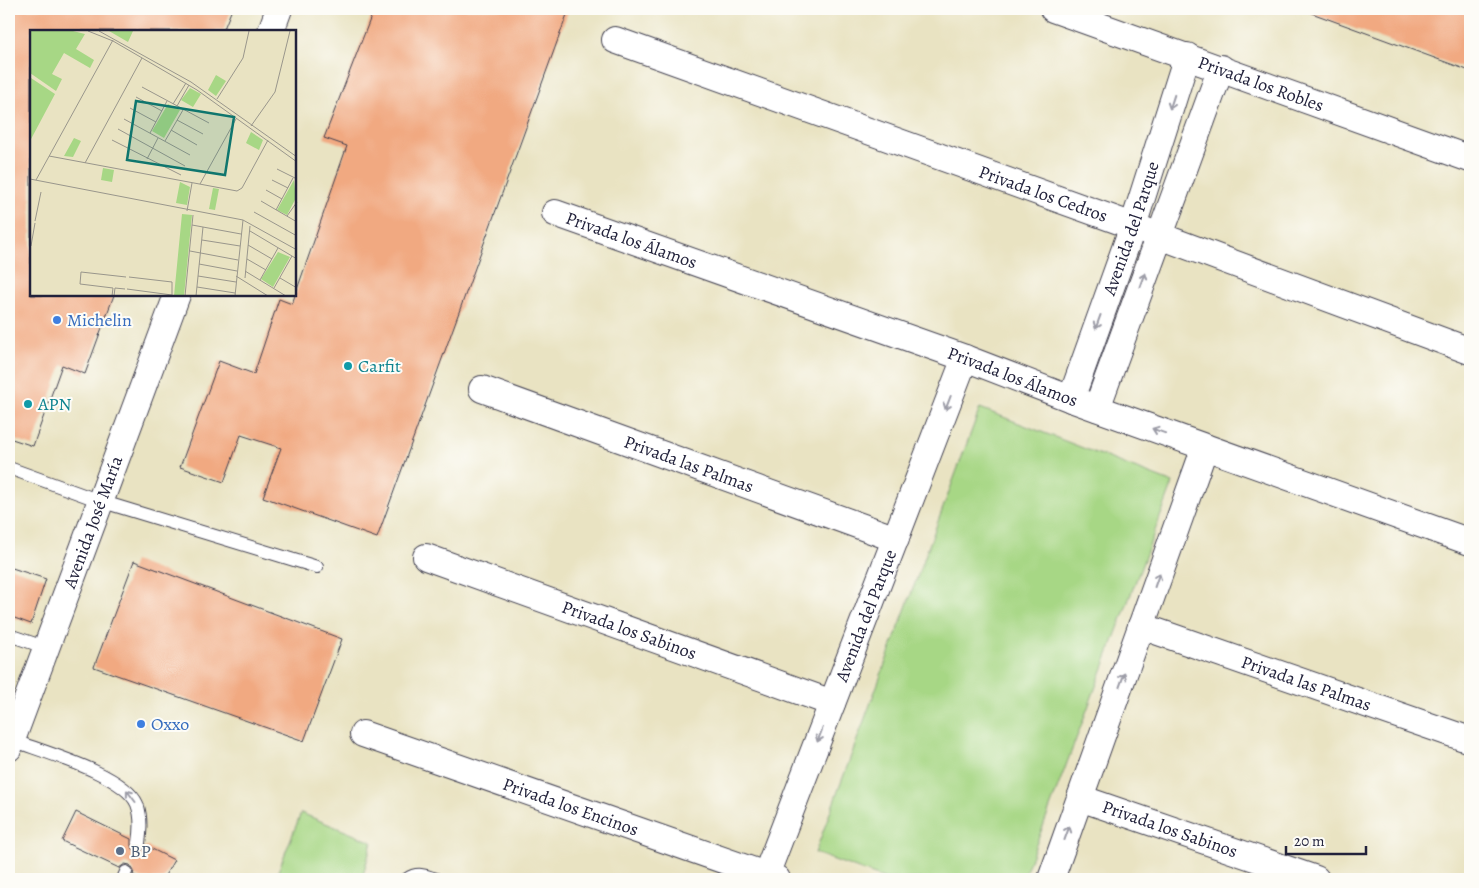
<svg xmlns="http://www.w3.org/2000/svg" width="1479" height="888" font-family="Alegreya,serif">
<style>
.green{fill:#a7d785;stroke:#647c60}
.building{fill:#f1a981}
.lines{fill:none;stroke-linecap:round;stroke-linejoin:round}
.lane-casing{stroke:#403f4f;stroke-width:14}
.street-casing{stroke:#403f4f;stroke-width:28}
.lane{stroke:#fff;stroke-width:12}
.street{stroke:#fff;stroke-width:26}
.oneway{stroke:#9c9ca7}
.shop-dot{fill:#3f7fe0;stroke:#fdfcf7;stroke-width:2}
.culture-dot{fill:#0f9aa8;stroke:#fdfcf7;stroke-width:2}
.service-dot{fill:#5c6f8a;stroke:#fdfcf7;stroke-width:2}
.labels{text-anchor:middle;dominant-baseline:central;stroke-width:4;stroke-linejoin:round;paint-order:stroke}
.street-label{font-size:18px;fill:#22223b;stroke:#fdfcf7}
.shop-label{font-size:18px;fill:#366cbe;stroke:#fdfcf7;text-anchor:start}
.culture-label{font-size:18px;fill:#0d838f;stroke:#fdfcf7;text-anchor:start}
.service-label{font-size:18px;fill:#4e5e75;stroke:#fdfcf7;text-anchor:start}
.inset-road{fill:none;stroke:#99968c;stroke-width:1}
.view{fill:#0f766e;fill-opacity:0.15;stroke:#0f766e;stroke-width:2.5}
.inset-edge{fill:none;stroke:#22223b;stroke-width:2.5}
</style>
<rect width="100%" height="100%" fill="#fdfcf7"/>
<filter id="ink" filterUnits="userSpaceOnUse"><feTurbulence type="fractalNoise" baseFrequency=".02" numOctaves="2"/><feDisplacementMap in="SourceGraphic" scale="10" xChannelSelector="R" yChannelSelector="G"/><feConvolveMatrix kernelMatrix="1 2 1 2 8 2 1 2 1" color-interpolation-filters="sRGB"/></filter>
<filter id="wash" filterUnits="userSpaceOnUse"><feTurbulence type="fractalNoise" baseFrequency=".0096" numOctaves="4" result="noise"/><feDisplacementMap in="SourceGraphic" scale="20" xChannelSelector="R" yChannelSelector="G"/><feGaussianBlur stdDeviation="1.12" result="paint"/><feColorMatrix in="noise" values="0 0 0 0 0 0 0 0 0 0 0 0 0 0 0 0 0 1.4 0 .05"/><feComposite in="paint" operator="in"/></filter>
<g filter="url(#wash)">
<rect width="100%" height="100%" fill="#e9e3c2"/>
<path class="green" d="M980 408 1173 483 1023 879H886L815 853Z
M301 813 372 842 362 879H275Z"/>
<g id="blocks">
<path class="building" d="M9 9H232L223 31H31V295H114L85 374 62 365 33 446 9 438Z
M374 9H569L377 538 263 497 281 448 241 435 224 482 180 467 219 361 254 374 279 299 292 304 347 146 324 138Z
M1310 9H1470V71L1309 12Z
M134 561 342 639 304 741 94 667Z
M9 567 46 579 31 624 9 616Z
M76 812 131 839V846L134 850 142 851 146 846 174 860 163 879H142L133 875 134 871 130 865 125 864 119 868 62 841Z"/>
</g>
</g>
<g filter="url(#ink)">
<use href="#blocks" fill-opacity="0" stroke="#403f4f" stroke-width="1"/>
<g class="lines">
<defs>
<path id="lane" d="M9 468 100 501 317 567
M9 635 47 648
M12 740C43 752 124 774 137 804 142 817 141 830 139 843
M123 879 126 872
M407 879C417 872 425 875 436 879"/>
<g id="street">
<path id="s1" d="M1053 9 1470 159"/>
<path d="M271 31 279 9"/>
<path id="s2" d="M615 40 1133 226 1470 351"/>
<path id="s3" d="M555 213 965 358 1071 399 1470 542"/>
<path id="s4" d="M482 389 896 539"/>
<path id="s5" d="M1071 399 1133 226 1187 56"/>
<path d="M1097 408 1221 68"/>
<path id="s6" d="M426 557 832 703"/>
<path id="s7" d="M1141 626 1470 740"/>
<path id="s8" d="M363 734 777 879"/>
<path id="s9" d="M9 748 177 295"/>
<path id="s10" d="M1080 798 1316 879"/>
<path id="s11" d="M766 875 965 358"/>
<path d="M1051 879 1205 447"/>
</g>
</defs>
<use href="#lane" class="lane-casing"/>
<use href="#street" class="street-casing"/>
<use href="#lane" class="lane"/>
<use href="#street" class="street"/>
</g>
<defs><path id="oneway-shaft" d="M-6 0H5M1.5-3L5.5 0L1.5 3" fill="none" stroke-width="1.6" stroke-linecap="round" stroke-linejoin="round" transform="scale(1.25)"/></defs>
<g class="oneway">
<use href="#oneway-shaft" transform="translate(1172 102) rotate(108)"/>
<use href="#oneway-shaft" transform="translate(1143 280) rotate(-70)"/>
<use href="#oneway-shaft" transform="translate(1098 322) rotate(110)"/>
<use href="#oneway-shaft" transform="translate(948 403) rotate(111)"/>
<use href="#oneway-shaft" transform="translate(1159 431) rotate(-160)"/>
<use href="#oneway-shaft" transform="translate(1157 580) rotate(-71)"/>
<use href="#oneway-shaft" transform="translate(1122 680) rotate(-70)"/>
<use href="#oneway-shaft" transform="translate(820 735) rotate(111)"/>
<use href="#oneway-shaft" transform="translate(131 796) rotate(-127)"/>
<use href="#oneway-shaft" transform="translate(1067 833) rotate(-70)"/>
</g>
</g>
<g class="shop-dot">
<circle cx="57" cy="320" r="5"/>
<circle cx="141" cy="724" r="5"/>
</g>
<g class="culture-dot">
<circle cx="348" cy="366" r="5"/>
<circle cx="28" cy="404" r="5"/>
</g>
<circle class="service-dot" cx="120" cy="851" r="5"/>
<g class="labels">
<g class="street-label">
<text stroke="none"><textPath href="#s1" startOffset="221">Privada los Robles</textPath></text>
<text stroke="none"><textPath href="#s2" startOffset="455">Privada los Cedros</textPath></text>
<text stroke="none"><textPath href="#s5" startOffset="181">Avenida del Parque</textPath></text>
<text stroke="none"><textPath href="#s3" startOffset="81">Privada los Álamos</textPath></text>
<text stroke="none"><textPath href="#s3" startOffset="486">Privada los Álamos</textPath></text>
<text stroke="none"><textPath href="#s4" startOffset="220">Privada las Palmas</textPath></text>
<text stroke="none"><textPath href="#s9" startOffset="241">Avenida José María</textPath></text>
<text stroke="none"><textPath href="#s11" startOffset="278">Avenida del Parque</textPath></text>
<text stroke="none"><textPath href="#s6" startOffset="216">Privada los Sabinos</textPath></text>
<text stroke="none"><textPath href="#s7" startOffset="175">Privada las Palmas</textPath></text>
<text stroke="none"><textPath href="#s8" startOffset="220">Privada los Encinos</textPath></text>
<text stroke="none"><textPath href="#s10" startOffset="95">Privada los Sabinos</textPath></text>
</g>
<g class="shop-label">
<text x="67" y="320">Michelin</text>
<text x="151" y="724">Oxxo</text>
</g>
<g class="culture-label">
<text x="358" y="366">Carfit</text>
<text x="38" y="404">APN</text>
</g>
<g class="service-label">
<text x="130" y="851">BP</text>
</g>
</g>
<g transform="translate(30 30)">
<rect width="266" height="266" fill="#e9e3c2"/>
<path d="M0 1H43L55 4 46 19 64 30 60 38 34 23 22 44 32 49 26 61 0 43ZM79 1H103L98 12ZM186 45 196 51 186 66 178 60ZM1 48 25 64 0 111V50ZM160 58 171 64 163 77 151 70ZM138 74 150 80 134 108 122 101ZM221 102 233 110 229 120 216 113ZM44 108 51 111 43 127 34 126ZM73 138 84 140 82 152 71 150ZM264 150 266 168 257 185 247 180ZM150 152 160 157 157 175 146 173ZM183 158 189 159 185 180 179 179ZM152 184 162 185 154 266H144ZM248 222 260 227 243 257 231 249Z" fill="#a7d785"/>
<path class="inset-road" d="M58 1 83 11 167 60 267 132M69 1 161 52 267 127M112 57 179 93M106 67 132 81M187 69 213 28 219 1M143 74 156 53M147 76 159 55M100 78 126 92M94 89 160 125M147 90 173 104M221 96 245 62 260 1M88 99 155 136M141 100 167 115M120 103 137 71M82 110 151 145M135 111 153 80M19 126 207 161 212 158 238 110M117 129 128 108M55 133 112 28M247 139 267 149M0 149 213 190 267 220M6 150 83 10M242 150 258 158M170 154 206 89M236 160 252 169M231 171 267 192M246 180 263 148M157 181 162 153M224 182 267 206M257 186 267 172M5 191 11 162M162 195 211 204M220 201 267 229M172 210 210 216M218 215 242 229M1 216 5 193M160 221 208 230M217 229 236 240M169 234 207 241M215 241 256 266M168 246 206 252M206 246 238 266M99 247 142 252V266M215 248 220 196M250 248 267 258M230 250 248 218M167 257 205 263M244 258 262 226M97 259 142 265M82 266 83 258 50 254 51 242 96 247M84 266 85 258 95 259M155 266 163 185M166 266 173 197M205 266 213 190"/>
<path class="view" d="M106 71 204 87 195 145 97 130Z"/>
<rect width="266" height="266" class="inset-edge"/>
</g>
<rect width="1479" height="888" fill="none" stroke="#fdfcf7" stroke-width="30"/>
<path d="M1286 846v8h80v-8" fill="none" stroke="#22223b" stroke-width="2.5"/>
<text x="1294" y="846" font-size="15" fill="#22223b" stroke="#fdfcf7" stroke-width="4" paint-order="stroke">20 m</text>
</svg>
